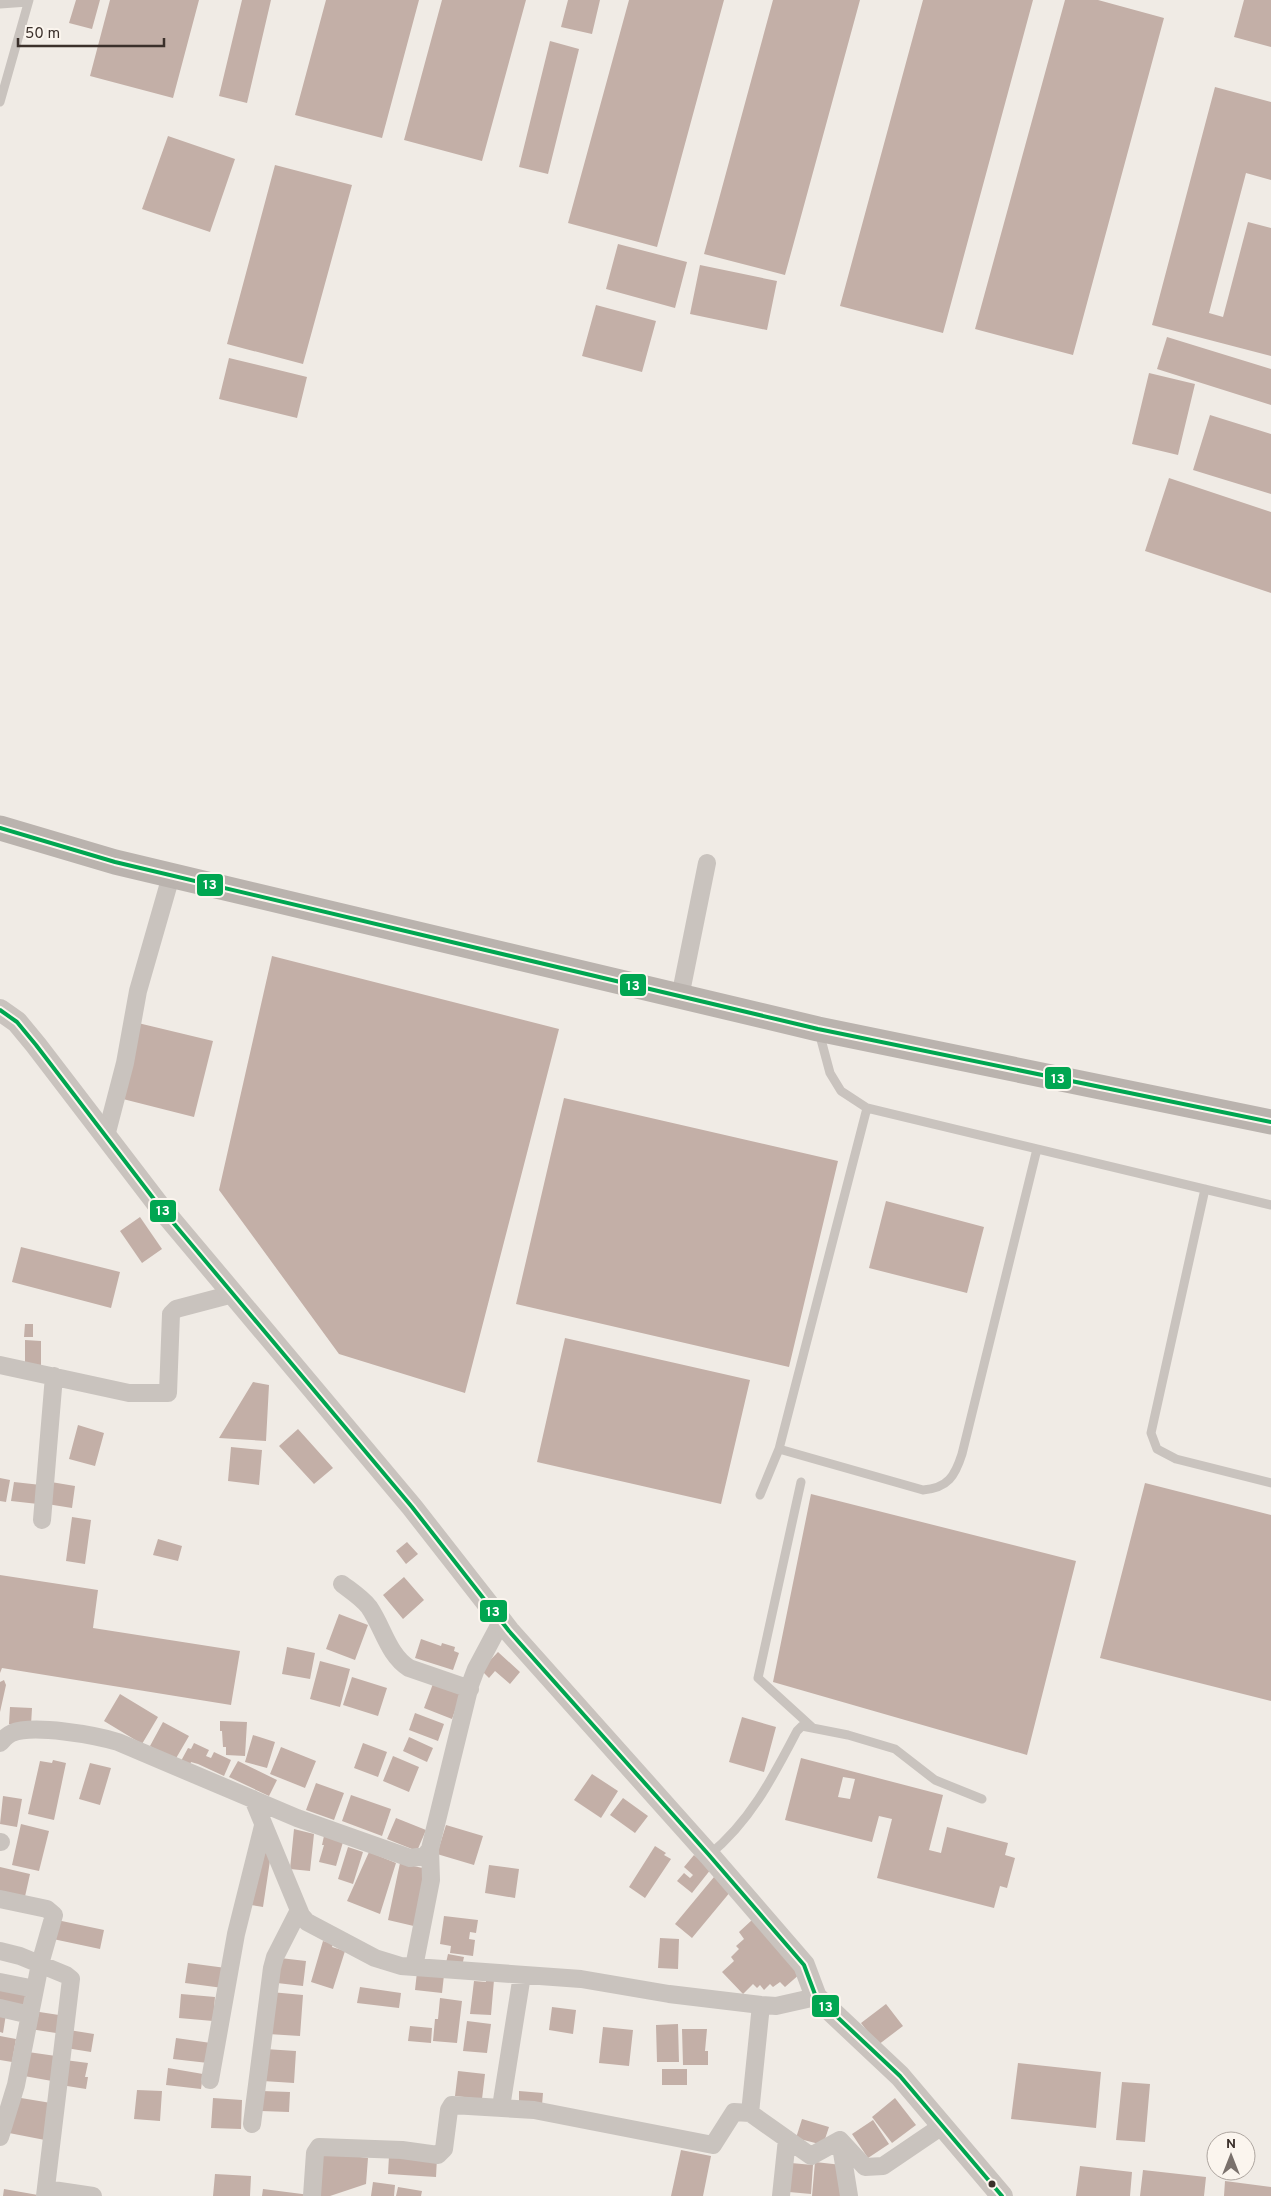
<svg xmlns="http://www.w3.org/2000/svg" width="1271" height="2196" font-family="Overpass,sans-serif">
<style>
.building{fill:#c3afa7;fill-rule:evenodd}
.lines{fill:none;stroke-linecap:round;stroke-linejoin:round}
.service{stroke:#c9c3be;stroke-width:9}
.minor{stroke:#c9c3be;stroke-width:18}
.tertiary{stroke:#c9c3be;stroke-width:22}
.secondary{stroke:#bab3ae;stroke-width:25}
.bus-1-casing{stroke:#fbf5ee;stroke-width:8}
.bus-1{stroke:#00a651;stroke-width:4}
.bus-dot{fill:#3b302b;stroke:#fbf5ee;stroke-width:2}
.line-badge{stroke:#fbf5ee;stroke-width:2}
.badge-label{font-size:14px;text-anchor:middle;font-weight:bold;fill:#fff}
</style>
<rect width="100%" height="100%" fill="#f0ebe5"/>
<path class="building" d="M76 0H100L92 29 69 23Z
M110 0H199L173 98 90 76Z
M242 0H271L247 103 219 96Z
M326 0H419L382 138 295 115Z
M442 0H526L482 161 404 140Z
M568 0H600L592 34 561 27Z
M629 0H724L657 247 568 223Z
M773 0H860L785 275 704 254Z
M923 0H1033L943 333 840 306Z
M1065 0H1098L1164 18 1073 355 975 329Z
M1244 0H1271V47L1234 37Z
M550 41 579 49 548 174 519 167Z
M1215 87 1271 102V180L1246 173 1209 313 1223 317 1248 222 1271 228V356L1152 325Z
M168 136 235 159 210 232 142 209Z
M275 165 352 185 303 364 227 344Z
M618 244 687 262 675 308 606 289Z
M700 265 777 281 767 330 690 314Z
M596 305 656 321 642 372 582 356Z
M1167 337 1271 369V405L1157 369Z
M229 358 307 377 297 418 219 399Z
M1149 373 1195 384 1178 455 1132 444Z
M1210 415 1271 434V494L1193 470Z
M1169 478 1271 512V593L1145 551Z
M272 956 559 1029 465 1393 339 1354 219 1190Z
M138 1023 213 1041 194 1117 119 1098Z
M564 1098 838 1161 789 1367 516 1304Z
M886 1201 984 1227 967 1293 869 1268Z
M140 1217 162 1249 142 1263 120 1231Z
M21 1247 120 1272 111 1308 12 1282Z
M25 1324H33V1337H24Z
M565 1338 750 1380 721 1504 537 1462Z
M25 1340 41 1341V1366L25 1365Z
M253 1382 269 1385 266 1441 219 1438Z
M78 1425 104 1433 95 1466 69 1459Z
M298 1429 333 1468 314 1484 279 1446Z
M231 1447 262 1450 259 1485 228 1481Z
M0 1478 10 1480 6 1502 0 1501Z
M14 1482 41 1485 38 1504 11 1501Z
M51 1482 75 1486 72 1508 47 1504Z
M1145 1483 1271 1515V1701L1100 1658Z
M811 1494 1076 1561 1027 1755 773 1682Z
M72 1517 91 1520 85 1564 66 1561Z
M158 1539 182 1546 178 1561 153 1555Z
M407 1542 418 1554 406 1564 396 1551Z
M0 1575 98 1590 93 1628 240 1651 231 1705 2 1668 0 1673Z
M404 1577 424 1600 403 1619 383 1595Z
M339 1614 368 1625 355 1660 326 1649Z
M421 1639 441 1646 442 1643 455 1647 454 1651 459 1653 453 1670 415 1658Z
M287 1647 315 1653 310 1679 282 1674Z
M498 1652 520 1672 510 1684 495 1671 489 1678 481 1670Z
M320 1661 350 1669 340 1707 310 1699Z
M352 1677 387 1688 378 1716 343 1705Z
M4 1680 6 1685 0 1712V1682Z
M434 1681 462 1691 452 1719 424 1708Z
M120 1694 158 1717 142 1744 104 1721Z
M10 1707 32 1708 31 1725 9 1724Z
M415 1713 444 1724 438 1741 409 1730Z
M742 1717 776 1727 764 1772 729 1762Z
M220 1721 247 1722 245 1756 226 1755V1747H223L222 1731H220Z
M163 1722 189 1736 175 1760 150 1746Z
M253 1735 275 1742 267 1768 245 1762Z
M409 1737 433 1748 427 1762 403 1751Z
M194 1743 209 1750 206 1756 211 1758 214 1752 231 1760 224 1776 198 1764 191 1762 190 1765 181 1761 188 1748 191 1749Z
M363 1743 387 1752 378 1777 354 1768Z
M281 1747 316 1761 305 1788 270 1774Z
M393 1756 419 1767 409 1792 383 1781Z
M801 1758 943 1795 929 1850 941 1853 947 1827 1008 1843 1005 1855 1015 1858 1007 1888 1000 1886 994 1908 877 1878 892 1819 879 1816 872 1842 785 1820ZM843 1777 855 1779 850 1799 838 1797Z
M53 1760 66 1763 54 1820 28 1814 40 1761 52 1763Z
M238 1761 277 1780 269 1796 229 1777Z
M90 1763 111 1768 100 1805 79 1799Z
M592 1774 618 1791 601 1818 574 1800Z
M316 1783 344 1793 334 1820 306 1810Z
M351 1795 391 1809 382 1836 342 1821Z
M3 1796 22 1799 17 1827 0 1824Z
M623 1798 648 1816 635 1833 610 1815Z
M396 1818 426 1830 417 1851 387 1839Z
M21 1824 49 1831 39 1871 12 1865Z
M446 1825 483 1836 474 1865 437 1854Z
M294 1829 314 1834 310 1871 290 1869Z
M324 1836 343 1842 336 1866 319 1862 324 1845H322Z
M655 1846 666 1853 664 1855 671 1859 645 1898 629 1887Z
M348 1847 363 1852 353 1884 338 1879Z
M259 1852 271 1854 263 1907 251 1905Z
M369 1852 396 1863 380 1914 347 1901Z
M694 1855 711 1869 692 1893 677 1881 684 1873 690 1878 693 1875 684 1867Z
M400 1863 427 1869 418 1927 388 1920Z
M489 1865 519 1869 515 1898 485 1893Z
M0 1867 30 1874 24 1901 0 1895Z
M714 1877 731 1891 692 1938 675 1924Z
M444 1916 478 1920 476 1933 470 1932 469 1939 475 1940 473 1956 450 1953 451 1946 440 1944Z
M57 1920 104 1930 100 1949 53 1939Z
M752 1920 801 1973 785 1987 780 1982 773 1987 770 1984 764 1990 760 1985 757 1988 753 1984 743 1994 722 1972 734 1961 731 1957 739 1949 736 1946 744 1939 739 1932Z
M660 1938 679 1939 678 1969 658 1968Z
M323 1941 333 1944 332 1947 345 1951 333 1989 311 1982Z
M448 1954 464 1957 462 1966 446 1963Z
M280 1958 306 1961 303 1986 277 1983Z
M188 1963 226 1968 223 1988 185 1983Z
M417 1972 444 1975 442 1993 415 1990Z
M486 1979 494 1980 491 2015 470 2014 474 1981 486 1982Z
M0 1982 28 1989 22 2011 0 2006Z
M360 1987 401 1993 399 2008 357 2003Z
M271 1992 303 1995 300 2036 268 2034Z
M181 1994 215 1997 213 2021 179 2018Z
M440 1998 462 2001 457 2043 433 2041 435 2019H438Z
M886 2004 903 2026 878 2045 861 2023Z
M552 2007 576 2010 573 2034 549 2030Z
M33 2011 59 2015 56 2033 30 2029Z
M0 2013 6 2014 3 2033 0 2032Z
M467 2021 491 2024 487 2053 463 2051Z
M678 2024 679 2062H657L656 2025Z
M410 2026 432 2028 431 2043 408 2041Z
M603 2027 633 2030 629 2066 599 2063Z
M682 2029H707L705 2051H708V2065H683Z
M69 2030 94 2034 91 2052 66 2048Z
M0 2036 16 2039 12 2062 0 2060Z
M176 2038 211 2043 208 2063 173 2059Z
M265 2049 296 2051 294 2083 263 2081Z
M28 2052 56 2056 52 2081 24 2076Z
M65 2060 88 2063 85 2077H88L86 2089 61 2085Z
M1018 2063 1101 2072 1096 2128 1011 2119Z
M168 2068 203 2074 201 2089 166 2085Z
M662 2069H687V2085H662Z
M458 2071 485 2074 482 2099 455 2096Z
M1122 2082 1150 2084 1145 2142 1116 2140Z
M137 2090 162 2091 160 2121 134 2119Z
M262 2091 290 2092 289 2112 261 2111Z
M519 2091 543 2093 542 2105 519 2104Z
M15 2097 51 2103 45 2140 9 2133Z
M213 2098 242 2100 241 2129 211 2128Z
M895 2098 916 2125 892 2143 872 2117Z
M802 2119 829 2127 823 2145 796 2138Z
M873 2120 889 2144 868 2158 852 2134Z
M681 2150 711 2156 703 2196H671Z
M319 2152 368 2158 366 2184 330 2196H316Z
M389 2156 437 2158 436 2177 388 2174Z
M780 2162 813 2165 811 2194 778 2191Z
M815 2162 851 2166 849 2196H812Z
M1080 2166 1132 2172 1130 2196H1076Z
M1143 2170 1206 2177 1204 2196H1140Z
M215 2174 251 2176 250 2196H213Z
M1225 2181 1271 2187V2196H1224Z
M373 2182 395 2185 394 2196H371Z
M398 2187 422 2191 421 2196H396Z
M4 2189 38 2195V2196H3Z
M263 2189 310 2195V2196H262Z"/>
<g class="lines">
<path class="service" d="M0 4 28 2
M0 102 29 0
M819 1032 830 1073 841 1091 867 1108 1271 1205
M1205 1189 1151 1433 1157 1449 1176 1459 1271 1483
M779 1449 923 1490C948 1488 955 1476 962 1454L1037 1149
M801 1482 758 1678 813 1728
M760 1495 779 1449 867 1108
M709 1855C750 1822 773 1777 797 1731L802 1726 848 1735 895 1749 935 1780 982 1799"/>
<path class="minor" d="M680 997 707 863
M106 1136 125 1063 138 991 171 876
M0 1365 129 1393H168L171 1314 176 1309 233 1294
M42 1520 54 1376
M342 1584C351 1591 362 1598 369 1607 383 1627 388 1655 409 1668L470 1689
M0 1743C4 1739 7 1735 12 1733 33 1724 95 1735 118 1742L297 1818 410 1858 425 1856 430 1849 470 1685 476 1669 501 1622
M253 1799 301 1915 307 1922 375 1958 401 1966 581 1979 669 1994 761 2005 776 2006 816 1997
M0 1842H1
M0 1899 47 1909 54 1915 40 1964 16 2085 0 2137
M0 1951 20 1956 66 1975 71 1979 45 2196
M414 1967 431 1880 430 1849
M0 1982 35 1989
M761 2005 750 2113 811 2156 840 2140 865 2167 883 2166 942 2126
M0 2008 30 2015
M210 2080 236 1934 263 1826
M501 2107 522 1975
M252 2124 272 1968 275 1957 299 1910
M840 2140 849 2196
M46 2189 93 2196
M312 2196 315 2153 319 2147 402 2150 438 2155 444 2149 449 2110 452 2105 534 2110 713 2145 734 2112 750 2113
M781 2196 787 2139"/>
<path class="tertiary" d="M0 1010 17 1022 36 1045 160 1207 412 1507 509 1631 709 1855 804 1965 816 1997 900 2076 1002 2196"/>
<path class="secondary" d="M0 828 115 862 818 1029 1271 1122"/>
<defs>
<path id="bus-1" d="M0 828 115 862 818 1029 1271 1122
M0 1010 17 1022 36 1045 160 1207 412 1507 509 1631 709 1855 804 1965 816 1997 900 2076 1002 2196"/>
</defs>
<use href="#bus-1" class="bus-1-casing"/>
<use href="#bus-1" class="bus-1"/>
</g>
<circle class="bus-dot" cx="992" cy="2184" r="4.5"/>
<g class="line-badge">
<rect x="196" y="873" width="28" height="24" rx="5" fill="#00a651"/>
<rect x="619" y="973" width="28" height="24" rx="5" fill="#00a651"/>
<rect x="1044" y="1066" width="28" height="24" rx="5" fill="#00a651"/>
<rect x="149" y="1199" width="28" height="24" rx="5" fill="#00a651"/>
<rect x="479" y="1599" width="29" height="24" rx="5" fill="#00a651"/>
<rect x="811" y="1994" width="29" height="24" rx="5" fill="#00a651"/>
</g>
<g class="badge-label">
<text x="210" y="889">13</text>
<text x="633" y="990">13</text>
<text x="1058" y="1083">13</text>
<text x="163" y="1215">13</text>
<text x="493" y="1616">13</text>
<text x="826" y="2011">13</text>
</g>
<g transform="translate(1231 2156)"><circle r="24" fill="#fbf5ee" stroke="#aea6a0"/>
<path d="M0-4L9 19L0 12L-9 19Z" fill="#7a716c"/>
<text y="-8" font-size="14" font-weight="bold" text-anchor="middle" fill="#3b302b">N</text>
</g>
<path d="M18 38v8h146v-8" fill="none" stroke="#3b302b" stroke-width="2.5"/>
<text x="25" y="38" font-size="15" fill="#3b302b" stroke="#fbf5ee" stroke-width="4" paint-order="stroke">50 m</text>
</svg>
